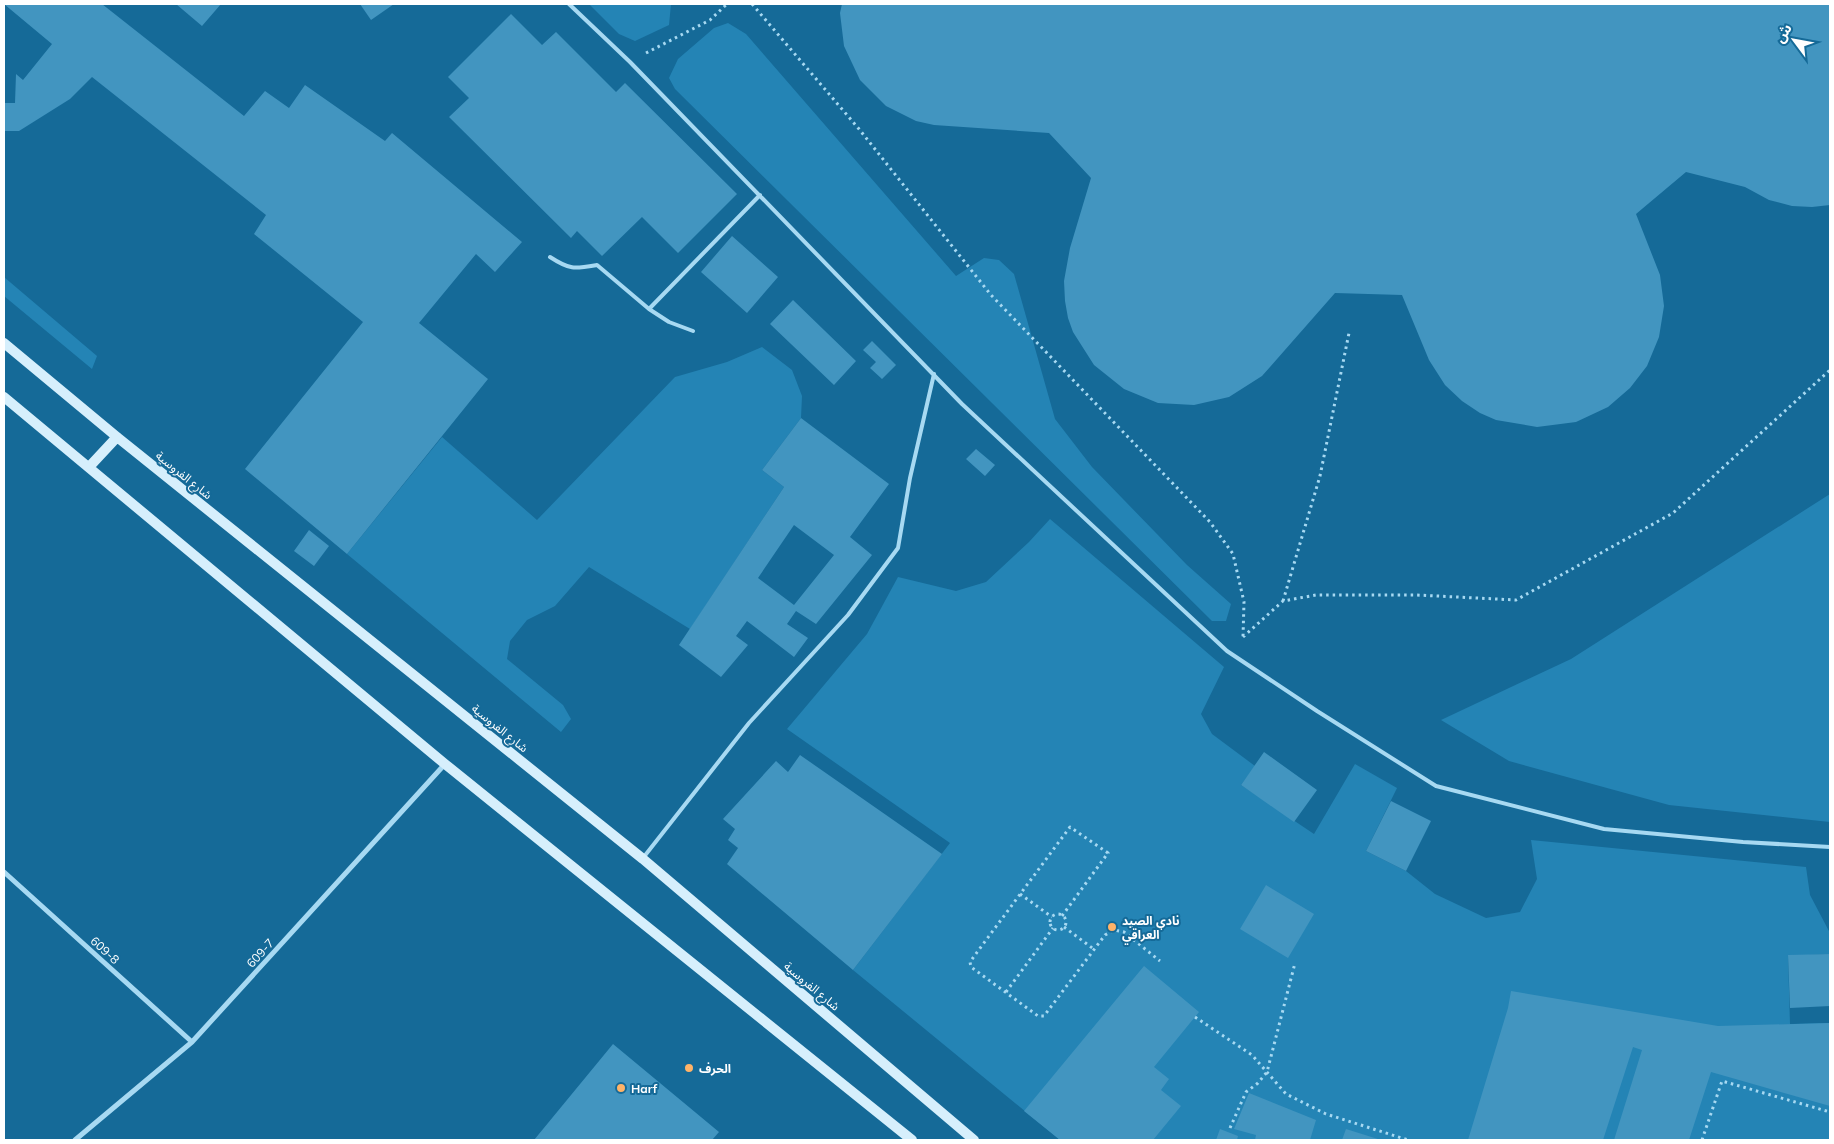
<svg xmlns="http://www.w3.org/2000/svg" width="1834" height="1144" font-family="Mulish,'Noto Sans Arabic',sans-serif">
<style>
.green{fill:#2484b5}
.building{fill:#4295c0;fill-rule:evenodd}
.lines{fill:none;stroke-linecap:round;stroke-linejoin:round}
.path{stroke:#a7d9f2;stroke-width:3;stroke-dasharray:2.5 4;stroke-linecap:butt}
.lane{stroke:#a7d9f2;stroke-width:4}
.street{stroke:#a7d9f2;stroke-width:5}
.secondary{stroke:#d6effc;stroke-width:10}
.poi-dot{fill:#ffb368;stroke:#156a98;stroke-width:2}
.labels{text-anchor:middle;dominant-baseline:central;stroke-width:4;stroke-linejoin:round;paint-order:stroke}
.street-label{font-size:12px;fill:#fff;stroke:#156a98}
.poi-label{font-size:12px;font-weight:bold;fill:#fff;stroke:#156a98;text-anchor:start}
</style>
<rect width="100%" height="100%" fill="#156a98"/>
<path class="green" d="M589 4H671L669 25 635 41 619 34Z
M728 23 746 34 956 276 984 258 999 260 1014 274 1055 419 1092 467 1187 565 1231 604 1226 621H1212L675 89 669 78 678 59 714 28Z
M4 277 97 356 92 369 4 296Z
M762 347 792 370 802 396 801 418 762 470 784 487 690 629 589 567 555 606 527 620 510 641 507 659 563 705 571 719 561 732 347 554 442 437 537 520 675 377 727 362Z
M1830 494V822L1669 805 1509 761 1441 720 1571 659Z
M1050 519 1224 667 1201 714 1212 734 1255 766 1241 785 1314 834 1355 764 1397 788 1366 851 1406 871 1435 894 1486 918 1520 912 1537 879 1531 840 1806 867 1810 895 1830 933V954L1788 956 1790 1024 1830 1023V1140H1060L853 970 950 843 787 729 867 634 898 577 956 591 986 582 1029 542Z"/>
<path class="building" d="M4 4H102L244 116 265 91 289 108 305 85 385 141 392 133 522 242 495 272 476 254 419 323 488 379 347 554 245 469 363 322 254 234 266 215 92 77 70 99 19 131H4V103H15L16 74 23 80 52 44Z
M176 4H221L202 26Z
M360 4H394L371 20Z
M842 4H1830V205L1812 207 1792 206 1769 200 1745 187 1686 172 1636 214 1660 275 1664 306 1659 337 1647 366 1630 388 1608 407 1576 422 1537 427 1496 420 1480 413 1462 401 1445 385 1429 360 1402 295 1335 293 1262 376 1229 397 1194 405 1158 403 1124 389 1094 365 1073 332 1068 318 1065 301 1064 281 1070 248 1091 178 1049 133 934 125 916 121 886 106 860 80 844 46 840 13Z
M511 14 542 45 556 32 616 92 625 83 737 194 678 253 642 217 602 256 577 231 571 238 449 117 469 98 448 77Z
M732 236 778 277 747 313 701 272Z
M793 300 856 361 834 385 770 324Z
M872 341 896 365 882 379 870 368 876 362 863 350Z
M801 418 889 484 850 537 872 555 816 624 796 611 787 624 808 638 794 657 747 621 736 636 748 645 721 677 679 645 784 487 762 470ZM794 525 834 555 794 605 758 578Z
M976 449 995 465 985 476 966 459Z
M309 530 329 546 314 566 294 551Z
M1264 752 1317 790 1294 822 1241 785Z
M800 755 942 854 853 970 727 864 738 848 728 840 735 829 723 819 776 761 788 772Z
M1391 801 1431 821 1406 871 1366 851Z
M1266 885 1314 914 1288 958 1240 929Z
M1830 954V1006L1790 1008 1788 955Z
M1144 966 1199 1012 1154 1067 1169 1079 1161 1090 1181 1106 1153 1140H1060L1024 1111Z
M1511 991 1718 1026 1830 1023V1106L1711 1072 1689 1140H1614L1642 1050 1633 1047 1603 1140H1468L1508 1008Z
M613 1044 719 1132 712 1140H534Z
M1249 1093 1316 1120 1310 1140H1255L1256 1135 1234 1129Z
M1220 1129 1238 1136 1237 1140H1216Z
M1346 1129 1381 1140H1342Z"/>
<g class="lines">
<path class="path" d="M752 4 859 129 991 295 1210 522 1233 554 1244 602 1243 637
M646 53 710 20 727 4
M1283 601 1320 476 1349 333
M1243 637 1283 601 1316 595H1417L1516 600 1673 513 1830 370
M1020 894 1052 917
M1050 922a8 8 0 1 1 16 0a8 8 0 1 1-16 0Z
M1062 916 1108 853 1070 827 975 955 970 962 971 967 1038 1016H1044L1105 935 1114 930 1124 932 1160 961
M1064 927 1095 950
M1006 992 1053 928
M1195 1017 1252 1055 1286 1094 1326 1114 1408 1140
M1230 1128 1246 1092 1258 1083 1267 1072 1295 963
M1702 1140 1722 1081 1830 1112"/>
<path class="lane" d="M569 4 630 62 962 404 1227 651 1317 711 1436 786 1604 829 1743 842 1830 847
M550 257C570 270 574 269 597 265L649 309 760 195
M649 309 669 322 693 331
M643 858 749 723 848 615 898 548 910 478 934 374"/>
<path class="street" d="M4 872 192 1042
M75 1140 192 1042 445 764"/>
<path class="secondary" d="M4 343 117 437 643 859 974 1140
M4 397 445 764 912 1140
M90 466 117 437"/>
</g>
<g class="poi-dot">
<circle cx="1112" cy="927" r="5"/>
<circle cx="689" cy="1068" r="5"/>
<circle cx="621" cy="1088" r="5"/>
</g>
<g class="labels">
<g class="street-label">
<text transform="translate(184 475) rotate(39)">شارع الفروسية</text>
<text transform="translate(500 728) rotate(39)">شارع الفروسية</text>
<text transform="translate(105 950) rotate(42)">609-8</text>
<text transform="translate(260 953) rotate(-48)">609-7</text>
<text transform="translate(812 986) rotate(40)">شارع الفروسية</text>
</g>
<g class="poi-label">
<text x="1122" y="920">نادي الصيد<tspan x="1122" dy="14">العراقي</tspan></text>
<text x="699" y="1068">الحرف</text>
<text x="631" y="1088">Harf</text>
</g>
</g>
<rect width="1834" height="1144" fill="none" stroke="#ffffff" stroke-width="10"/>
<g transform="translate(1794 40) rotate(302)" stroke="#156a98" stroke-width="4" paint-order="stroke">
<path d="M0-4L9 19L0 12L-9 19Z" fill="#ffffff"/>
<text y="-8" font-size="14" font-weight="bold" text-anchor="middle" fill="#ffffff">ش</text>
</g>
</svg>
